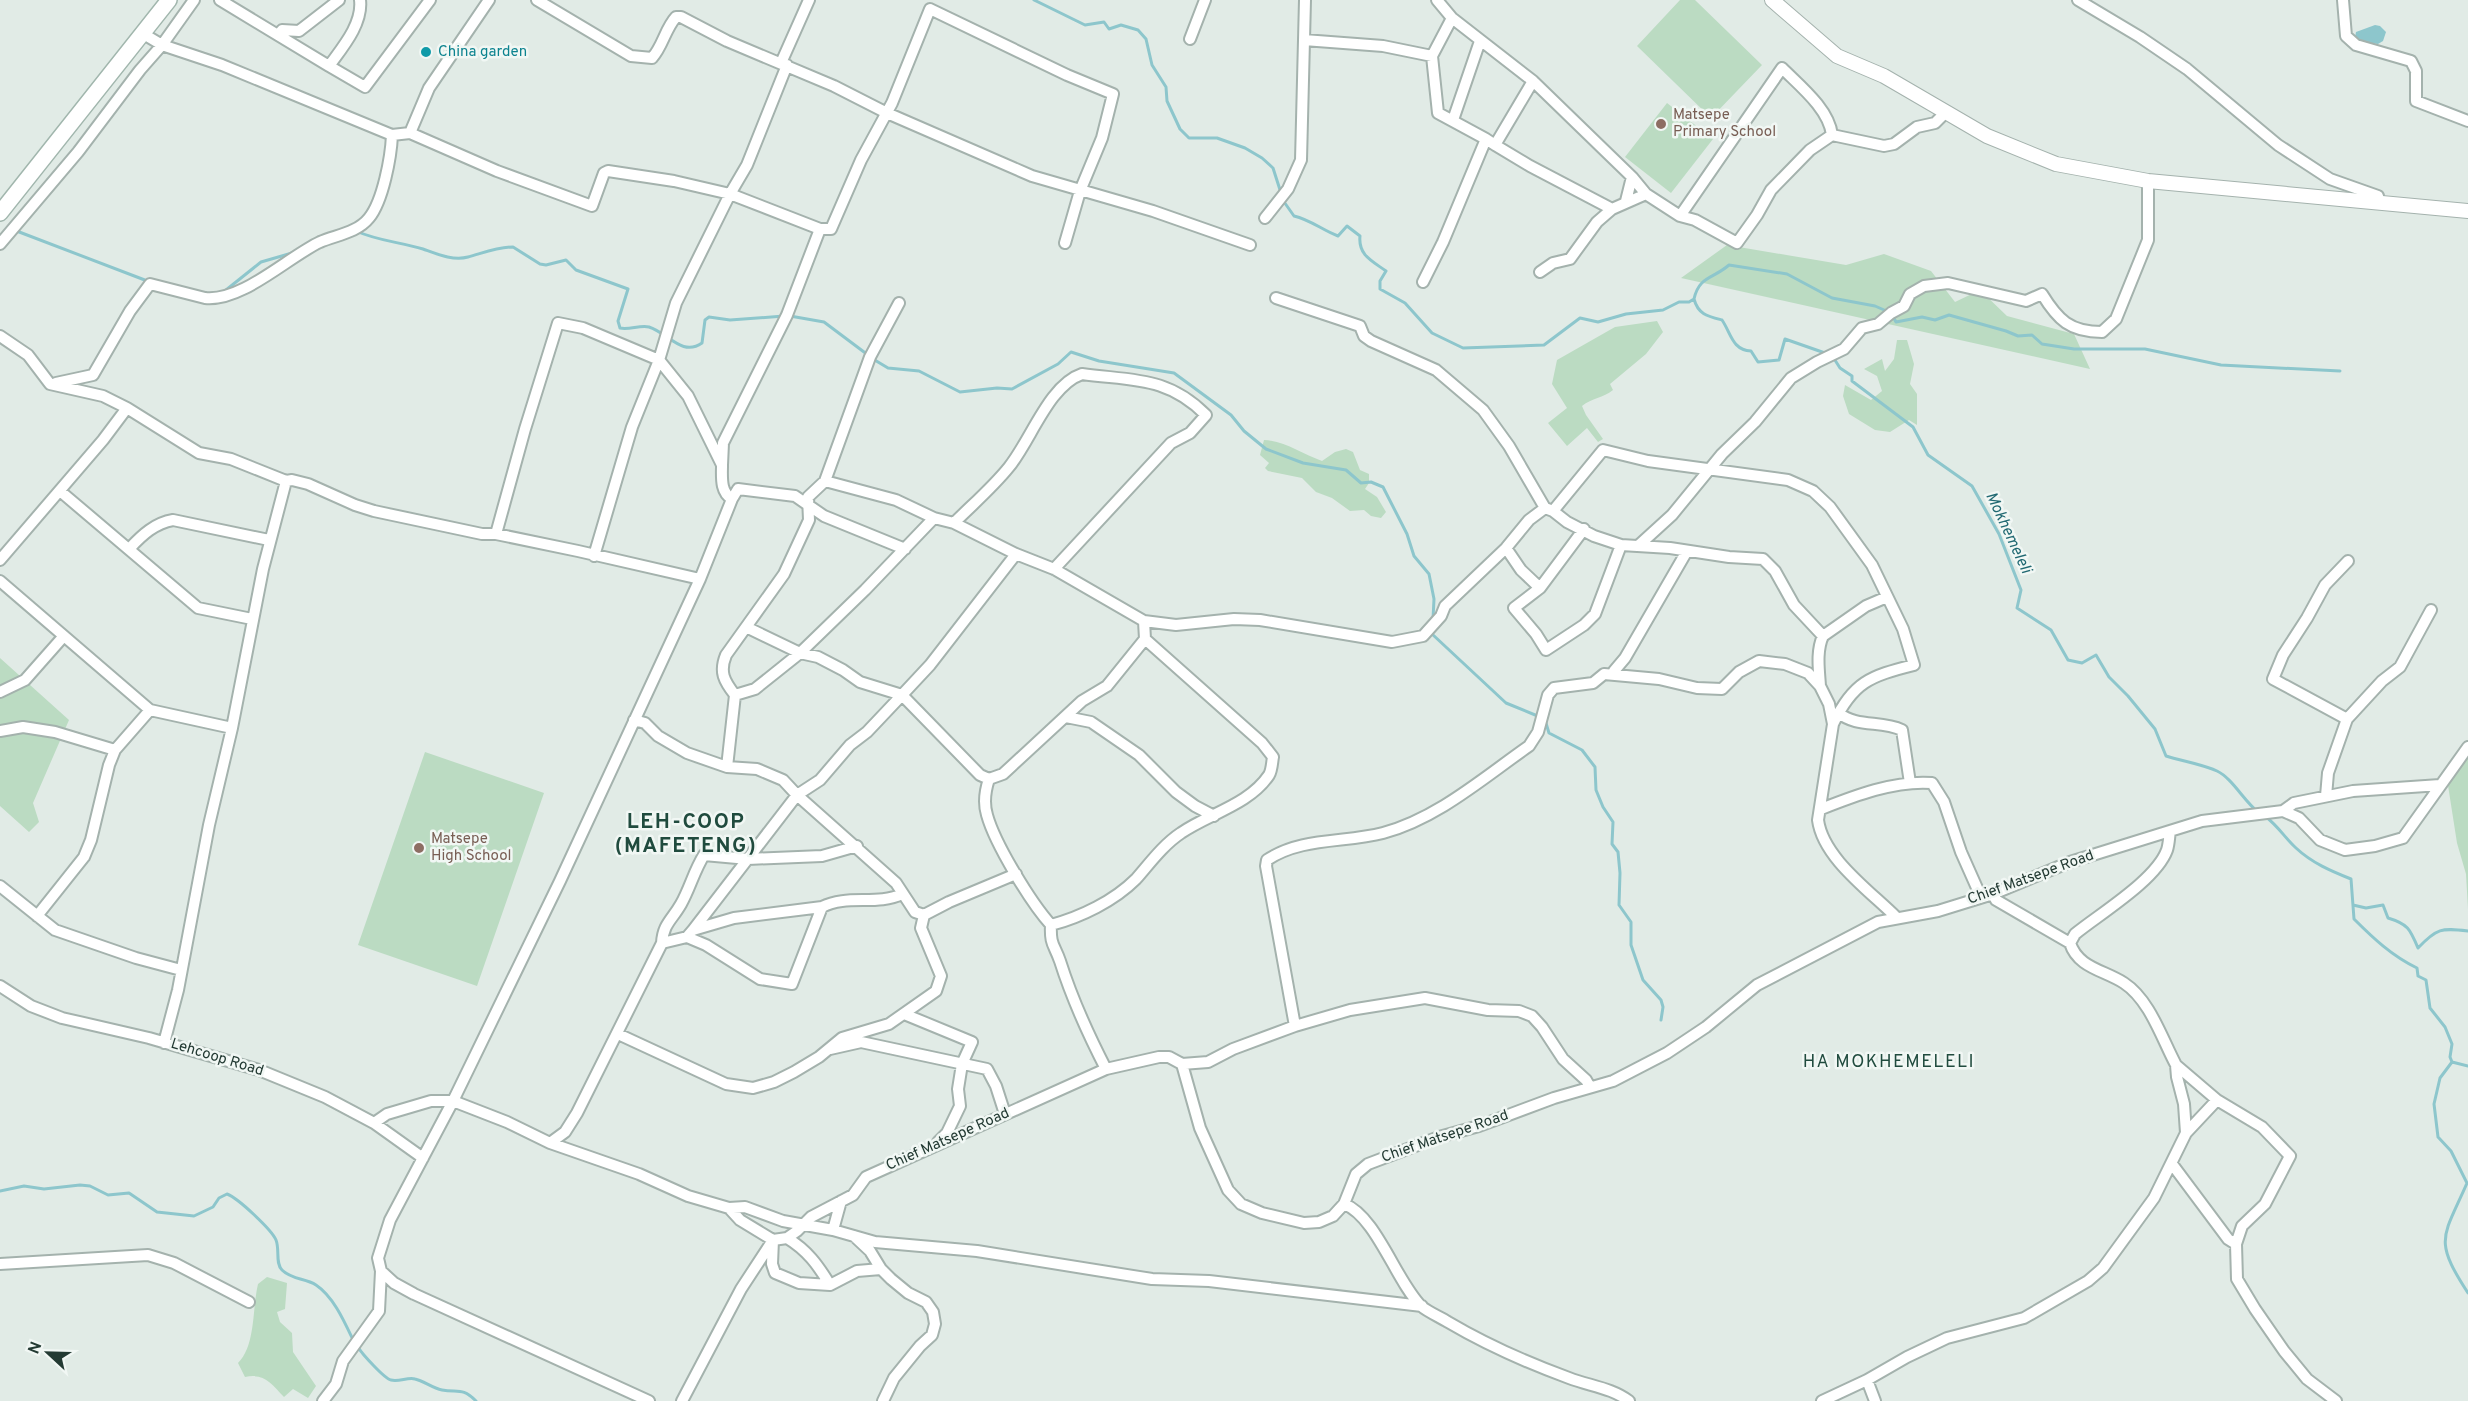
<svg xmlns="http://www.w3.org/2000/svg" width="2468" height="1401" font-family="Overpass,sans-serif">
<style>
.green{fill:#bbdbc2}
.water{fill:#8dc6cc}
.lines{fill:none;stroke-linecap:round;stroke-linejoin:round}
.stream{stroke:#8dc6cc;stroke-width:3}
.minor-casing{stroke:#a4b2ad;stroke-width:14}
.tertiary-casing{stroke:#a4b2ad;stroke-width:16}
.secondary-casing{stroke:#a1b6ad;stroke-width:18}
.minor{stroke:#fff;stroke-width:10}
.tertiary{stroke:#fff;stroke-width:14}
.secondary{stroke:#fff;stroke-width:15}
.culture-dot{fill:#0f9aa8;stroke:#f1f7f4;stroke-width:2}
.education-dot{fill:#8d6e63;stroke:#f1f7f4;stroke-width:2}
.labels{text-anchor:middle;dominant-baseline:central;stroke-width:5;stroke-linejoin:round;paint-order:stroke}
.culture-label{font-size:15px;fill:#0d838f;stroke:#f1f7f4;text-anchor:start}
.education-label{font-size:15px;fill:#785e54;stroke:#f1f7f4;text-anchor:start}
.street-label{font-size:15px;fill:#233a33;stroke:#f1f7f4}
.water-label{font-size:16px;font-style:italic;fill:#216972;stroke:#f1f7f4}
.quarter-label{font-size:18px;letter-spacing:1.5px;fill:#204b3e;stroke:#f1f7f4}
.district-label{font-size:21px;font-weight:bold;letter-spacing:1.5px;fill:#204b3e;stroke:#f1f7f4}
</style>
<rect width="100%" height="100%" fill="#e1ebe6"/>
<path class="green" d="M1680 0H1695L1762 65 1711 118 1637 46Z
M1667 103 1713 139 1671 193 1625 157Z
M1727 245 1846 265 1884 254 1931 271 1955 302 1980 290 2007 316 2074 334 2090 369 1681 278Z
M1657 321 1663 332 1646 354 1610 384 1613 390C1603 398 1592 398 1582 406L1586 415 1603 439 1598 442 1587 428 1567 446 1548 423 1567 408 1552 384 1557 360 1615 327Z
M1897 340H1907L1914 364 1910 384 1917 394V425L1909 420 1890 432 1875 430 1849 414 1843 396 1845 385 1871 400 1882 391 1877 376 1864 369 1882 359 1885 371 1894 359Z
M1264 440C1285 441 1302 454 1322 461L1335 452 1346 449 1353 452 1360 470 1369 474V483L1365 489 1377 497 1386 512 1381 518 1371 516 1364 510 1350 511 1332 498 1316 492 1302 478 1268 471 1265 468 1269 463 1260 455Z
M0 658 69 720 33 803 39 822 29 832 0 806Z
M425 752 544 793 477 986 358 945Z
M2468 753V909L2466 874 2457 843 2447 779Z
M267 1277 287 1283 285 1309 277 1312 280 1322 292 1333 293 1352 316 1386 308 1398 293 1389 284 1397C271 1383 264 1373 245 1377L238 1363C256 1345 252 1309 258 1284Z"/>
<path class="water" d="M2375 25 2380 26 2386 32 2383 41 2378 44 2360 42 2355 37 2356 32Z"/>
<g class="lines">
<path class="stream" d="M1034 0 1085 25 1104 22 1109 29 1121 25 1138 30 1146 39 1152 65 1166 87 1167 101 1180 129 1189 138H1217L1245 148 1262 158 1273 168 1281 193
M1282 199 1294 216C1311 220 1322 230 1338 236L1347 226 1360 236C1358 255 1372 261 1386 271L1380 281V289L1405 303 1432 333 1463 348 1544 345 1580 318 1598 322 1626 314 1663 310 1679 302H1689L1694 299C1698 314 1707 316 1722 320 1731 333 1732 350 1751 351L1758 362 1779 360 1785 339 1825 353
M14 230 150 282
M356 231C378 241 400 242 423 249 437 254 453 261 468 257 483 253 497 247 513 247L540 264 546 265 566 260 576 270 628 289 618 321 620 328C629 330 640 325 649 327 668 333 682 357 702 343L705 320 709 317 730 320 784 316
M221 294 261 262 292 253
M1694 299C1699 276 1713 279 1729 265L1787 274 1832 298 1875 306 1891 313 1896 322 1922 317 1935 320 1949 315 2006 331 2018 336 2032 335 2042 344 2074 349H2145L2221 365 2340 371
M790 316 824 322 868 355
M1833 357 1840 368 1852 376V381L1913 427 1928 455 1972 486 1999 534 2021 590 2017 608 2051 630 2068 660 2082 663 2096 655 2109 677 2128 696 2155 729 2166 756C2182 761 2202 764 2217 771 2232 778 2244 801 2258 812
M873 359 888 368 919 371 960 392 997 388 1012 389 1058 364 1071 352 1099 361 1174 373 1231 415 1244 431 1266 449 1303 463 1346 470 1361 483 1371 482 1383 487 1407 534 1414 556 1429 574 1434 599 1433 619
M1432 631V634L1506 703 1540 717
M1545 720 1549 733 1582 750 1595 767 1596 790 1603 807 1613 822 1612 844 1618 852 1620 873 1619 905 1631 922V945L1643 980 1661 1000 1663 1007 1661 1020
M2266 817C2278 826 2285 838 2296 848 2312 863 2331 871 2351 879L2354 919C2373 938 2392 956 2417 968L2418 976 2426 980 2430 1008 2445 1027 2452 1044 2450 1057 2452 1062 2468 1066
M2353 905 2366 908 2383 905 2388 918C2408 924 2410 929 2418 948 2437 928 2441 928 2468 931
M2452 1062 2440 1078 2434 1104 2438 1137 2451 1151 2467 1183C2443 1238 2433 1239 2468 1293
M0 1191 24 1186 44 1189 80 1185 90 1186 108 1195 129 1193 157 1212 194 1216 213 1207 219 1198 227 1194C238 1198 272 1230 276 1240 280 1250 275 1263 282 1270 292 1280 305 1278 316 1285 334 1297 345 1323 354 1342
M358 1347C362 1354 385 1379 391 1380 399 1382 408 1377 415 1379 424 1381 432 1388 442 1390 458 1393 462 1387 476 1401"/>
<defs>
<path id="minor" d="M220 0 329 66C342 48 363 24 360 0
M537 0 631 56 652 58C663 46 665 29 676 17H681L727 41 834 86 887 113 1032 176 1153 211 1250 245
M1305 0 1304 40 1383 46 1432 56 1452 18
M1437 0 1452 18 1533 81 1632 177 1646 194 1680 216 1695 220 1737 243 1757 215 1771 190 1810 150 1832 135 1884 146 1894 144 1917 127 1935 123 1946 112
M2078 0 2140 37 2187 69 2278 145 2330 179 2378 196 2379 202
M2343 0 2346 36 2356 45 2411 61 2416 71V101L2468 121
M142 33 162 45 222 65 392 135 410 133 497 171 592 206 604 173 608 171 674 181 730 194 820 229
M278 35 282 30 299 31 339 0
M1190 39 1205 0
M1432 56 1438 113 1486 139
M781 63 809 0
M787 65 747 165 730 194 676 303 659 360 688 396 722 465 723 443 787 315 820 229H831L861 160 892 103 930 9 1067 75 1113 94 1102 138 1080 191 1065 243
M329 66 365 87 430 0
M1453 120 1480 41
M410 133 429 88 489 0
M1495 145 1530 166 1612 209
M1626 201 1632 177
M1680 216 1782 68C1800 86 1829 109 1832 135
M1265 218 1288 189 1301 160 1304 40
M0 244 78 152 140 70 162 45 194 0
M1540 272 1553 263 1570 259 1597 222 1612 209 1646 194
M1423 282 1443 242 1486 139 1495 145 1533 81
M1276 298 1360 326 1364 336 1371 341 1436 370 1483 410 1509 446 1545 508 1553 511 1567 522 1594 536 1621 545 1670 548 1729 557 1763 559 1775 571 1794 605 1823 636
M0 336 28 355 50 384 103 396 127 408 199 453 231 459 286 481 263 569 232 728 209 825 178 990 164 1043
M56 383 93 375 130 311 150 284 205 298C242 302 288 257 320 242 336 235 357 233 369 218 383 201 391 157 392 135
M286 481 292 480 308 484 355 505 374 511 482 534H496L578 551 700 579 560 881 453 1101 390 1220 378 1258 381 1271 394 1283 414 1294 649 1401
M60 491 198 608 252 619
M732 499 738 489 795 496 824 516 905 549
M1553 511 1603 450 1648 461 1788 480 1813 491 1830 507 1872 565 1903 629 1914 665C1870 676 1853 682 1833 724
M954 523C972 505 993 487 1009 467 1031 440 1049 385 1082 374 1133 381 1167 376 1206 415L1190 433 1171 443 1054 569
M1584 529 1540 588 1514 608 1536 634 1546 650 1584 625 1595 614 1621 545
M496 534 525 429 558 323 583 328 659 360 632 427 594 556
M1638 546 1672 515 1722 454 1755 422 1791 378 1817 362 1844 349 1862 328 1878 324 1891 313 1904 306 1910 294 1924 286 1948 283 2026 301 2042 294C2058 320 2070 332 2102 332L2116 319 2148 240V181
M130 548C142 535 155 523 173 520L269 540
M1506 548 1521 570 1540 588
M0 560 103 440 127 408
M700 579 732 499C720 492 722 477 722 465
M0 581 150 710 232 728
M1144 621 1176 625 1234 619 1260 620 1392 642 1423 636 1441 616 1445 606 1506 548 1529 520 1545 508
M746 627 800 653 818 657 843 670 860 682 902 695 980 775 989 779 1003 774 1082 701 1107 686 1145 639 1144 621 1054 569 1016 554 954 523 934 518 896 500 825 481
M1614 675V671L1625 658 1687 551
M1820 686C1819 670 1816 651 1823 636L1866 606 1887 597
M0 692 25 680 63 637
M735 695 755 689 800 653 865 590 934 518
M1839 713C1857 728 1881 720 1902 730L1910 783
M1066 717 1091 722 1139 755 1176 792 1195 806 1214 816
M2347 719 2273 679 2283 655 2307 618 2325 585 2348 561
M634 720 645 723 658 736 687 753 727 767 757 769 783 780 797 795 896 883 915 912 924 915
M0 731 23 727 55 732 115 750
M727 767 735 695C724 681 719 672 726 655L784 574 809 520 808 497 825 481 870 357 899 303
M989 779C985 791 983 802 987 815 995 844 1031 903 1051 925 1050 945 1054 944 1060 961 1072 999 1088 1034 1106 1069
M2326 796 2328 773 2347 719 2382 681 2400 667 2431 610
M1821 809C1854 796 1895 780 1932 783L1944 802 1961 852 1981 897
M2283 811 2294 803 2353 791 2440 785
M0 886 55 930 136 958 181 970
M822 907C847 894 877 906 902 894
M37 916 84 857 91 840 109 765 115 750 150 710
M1051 925C1081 917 1114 901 1136 879 1150 863 1163 845 1181 833 1208 814 1249 805 1269 775 1272 770 1272 762 1273 757L1262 743 1145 639
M693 930 797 795 820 780 850 745 867 732 902 695 930 665 1016 554
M662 943 687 937 706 945 760 979 792 984 822 907 734 918 693 930 687 937
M2070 943 2075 934C2101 913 2156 880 2167 850 2169 844 2169 837 2170 831
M0 986 31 1006 62 1018 149 1038 259 1070 325 1097 374 1123 423 1158
M904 1014 972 1042 962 1064 958 1089 960 1106 947 1133 938 1142
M1295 1026 1350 1010 1425 998 1488 1010 1519 1011 1532 1016 1542 1027 1563 1059 1586 1080 1590 1087
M618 1034 726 1084 753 1088 774 1082 794 1072 819 1057 842 1038 889 1024 936 991 941 976 921 928 924 915 949 902 1016 874
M830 1049 861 1042 987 1069 996 1086 1005 1114
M1182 1064 1208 1062 1233 1049 1295 1026 1266 866 1267 860C1301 837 1345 843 1383 833 1438 818 1483 778 1529 746L1538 732 1548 695 1554 688 1593 683 1604 674 1659 679 1697 688 1722 689 1739 672 1759 661 1785 664 1808 673 1820 686 1829 704 1833 724 1818 820C1823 858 1870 891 1896 917
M2176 1065 2217 1100 2262 1127 2290 1156 2265 1204 2242 1226 2236 1244
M374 1123 387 1114 431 1101H453L507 1122 550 1143 639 1174 688 1196 729 1208 745 1207 783 1221 833 1230 875 1242 977 1251 1152 1279 1209 1281 1422 1306
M2186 1133 2217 1100
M550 1143 565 1132 577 1113 662 943C663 924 672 920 681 904 690 888 694 871 704 855L748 859 822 856 857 846
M2172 1164 2228 1239 2236 1244 2237 1279 2255 1309 2284 1351 2307 1379 2336 1401
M1344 1204C1376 1216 1396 1281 1421 1306 1428 1312 1440 1317 1448 1322 1487 1345 1528 1363 1569 1378 1590 1386 1612 1388 1629 1401
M833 1230 841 1201
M854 1236 870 1251 881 1269 891 1279 908 1293 926 1302 933 1312 935 1324 932 1335 920 1346 894 1378 883 1401
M787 1238C807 1250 818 1265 830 1285
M0 1264 148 1255 174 1263 249 1302
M881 1269 857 1271 830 1285 799 1283 775 1273 772 1264 773 1240 787 1238 797 1231 811 1217 853 1195 866 1177 1106 1069 1159 1057H1169L1182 1064 1200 1128 1228 1190 1241 1204 1262 1213 1304 1223 1319 1222 1333 1216 1344 1204 1356 1174 1368 1164 1439 1137 1479 1126 1554 1098 1613 1081 1667 1053 1706 1027 1757 985 1878 922 1938 911 1993 894 2070 862 2202 821 2283 811 2299 818 2320 840 2345 850 2375 846 2403 838 2468 747
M1867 1380 1875 1401
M323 1401 336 1384 343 1361 379 1311 381 1271
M682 1401 741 1289 773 1240 740 1220 729 1208
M1822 1401 1867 1380 1907 1357 1947 1338 2024 1318 2088 1281 2103 1268 2154 1198 2186 1133 2184 1104 2177 1077 2176 1065C2162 1039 2150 1000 2124 983 2104 970 2078 968 2070 943L1996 900 1993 894"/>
<path id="tertiary" d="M1772 0 1837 56 1884 76 1987 136 2056 164 2148 181 2468 211"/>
<path id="secondary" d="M0 213 169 0"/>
</defs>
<use href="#minor" class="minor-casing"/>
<use href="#tertiary" class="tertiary-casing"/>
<use href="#secondary" class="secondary-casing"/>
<use href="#minor" class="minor"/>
<use href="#tertiary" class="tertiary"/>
<use href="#secondary" class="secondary"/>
</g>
<circle class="culture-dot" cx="426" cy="52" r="6"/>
<g class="education-dot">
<circle cx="1661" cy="124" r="6"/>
<circle cx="419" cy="848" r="6"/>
</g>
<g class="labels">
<g class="culture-label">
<text x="438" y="52">China garden</text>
</g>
<g class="education-label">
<text x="1673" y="115">Matsepe<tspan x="1673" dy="17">Primary School</tspan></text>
<text x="431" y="839">Matsepe<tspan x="431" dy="17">High School</tspan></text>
</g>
<g class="street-label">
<text transform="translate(2031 878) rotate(-20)">Chief Matsepe Road</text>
<text transform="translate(217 1058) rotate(17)">Lehcoop Road</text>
<text transform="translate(1445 1137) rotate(-19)">Chief Matsepe Road</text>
<text transform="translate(948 1140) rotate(-24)">Chief Matsepe Road</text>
</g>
<g class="water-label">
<text transform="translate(2008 533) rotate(65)">Mokhemeleli</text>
</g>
<g class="quarter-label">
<text x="1889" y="1062">HA MOKHEMELELI</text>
</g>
<g class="district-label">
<text x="686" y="822">LEH-COOP<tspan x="686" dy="24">(MAFETENG)</tspan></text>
</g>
</g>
<g transform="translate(48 1353) rotate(292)" stroke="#f1f7f4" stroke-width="4.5" paint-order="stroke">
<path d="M0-4.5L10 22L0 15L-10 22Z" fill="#233a33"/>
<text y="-9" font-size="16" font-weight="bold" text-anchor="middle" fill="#233a33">N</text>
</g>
</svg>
